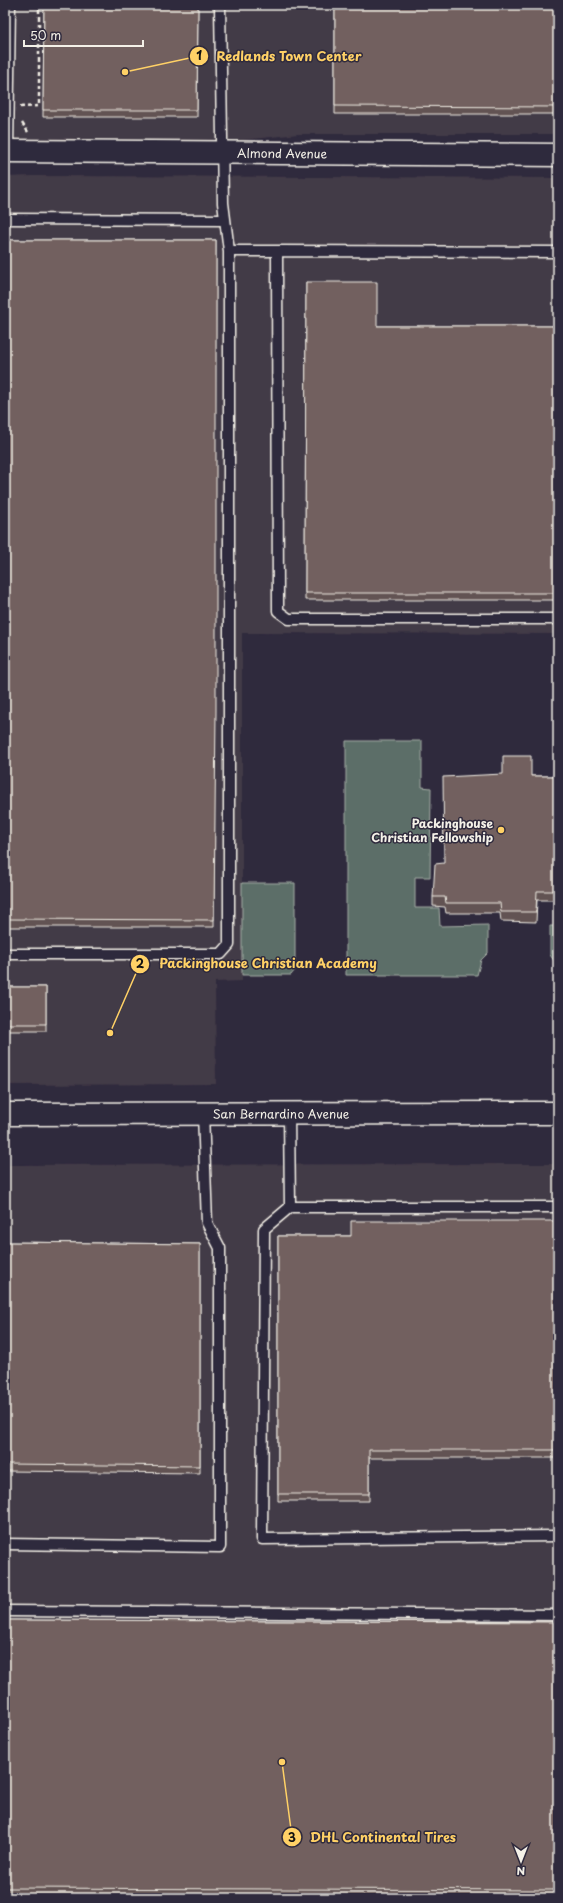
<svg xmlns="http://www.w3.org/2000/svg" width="563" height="1903" font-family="'Playpen Sans',sans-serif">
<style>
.built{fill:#433a47}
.green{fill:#5b6e67;stroke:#a8b0a8}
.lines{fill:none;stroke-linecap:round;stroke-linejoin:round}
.service-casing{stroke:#f4f1e8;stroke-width:13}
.tertiary-casing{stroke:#f4f1e8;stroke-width:25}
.secondary-casing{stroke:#f4f1e8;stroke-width:25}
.path{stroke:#f4f1e8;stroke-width:2.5;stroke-dasharray:4 3;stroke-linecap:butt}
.service{stroke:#2f2a3d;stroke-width:10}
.tertiary{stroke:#2f2a3d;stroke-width:22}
.secondary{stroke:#2f2a3d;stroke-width:22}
.wall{fill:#625352;stroke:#f4f1e8}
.building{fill:#72615f;stroke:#f4f1e8}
.poi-dot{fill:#ffd166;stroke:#2f2a3d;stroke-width:1.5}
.labels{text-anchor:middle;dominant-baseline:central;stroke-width:3;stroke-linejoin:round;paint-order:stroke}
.street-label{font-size:12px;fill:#f4f1e8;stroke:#2f2a3d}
.poi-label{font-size:12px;font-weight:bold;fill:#f4f1e8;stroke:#2f2a3d;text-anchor:end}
.leader{fill:none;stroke:#ffd166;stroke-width:1.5}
.callout-dot{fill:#ffd166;stroke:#2f2a3d;stroke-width:1.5}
.mark-label{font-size:12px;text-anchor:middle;font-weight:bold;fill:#111}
.callout-label{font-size:13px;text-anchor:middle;font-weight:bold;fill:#ffd166;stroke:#2f2a3d;stroke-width:3;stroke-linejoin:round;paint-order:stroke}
</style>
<rect width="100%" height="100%" fill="#2f2a3d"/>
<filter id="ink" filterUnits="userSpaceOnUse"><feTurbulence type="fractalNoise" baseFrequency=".025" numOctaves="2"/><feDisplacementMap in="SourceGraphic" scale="8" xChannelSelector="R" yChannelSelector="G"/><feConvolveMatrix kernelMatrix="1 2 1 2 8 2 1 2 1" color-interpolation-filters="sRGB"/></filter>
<g filter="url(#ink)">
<path class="built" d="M5 5H558V134H298L244 140H5Z
M32 176 558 178V634L242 633V981L215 982 216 1084 5 1085V177Z
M558 1164V1898H5V1165Z"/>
<path class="green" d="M346 741H422V787L431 788 430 877H415V908H439L440 926 488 925V953L481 960 477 975H346Z
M242 883H295V970L291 975H242Z
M550 926H558V966L550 955Z"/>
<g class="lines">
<defs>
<path id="service" d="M220 5 223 203 229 251H277L278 611 289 619H558
M8 151 10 5
M5 219 224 220
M277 251 558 252
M5 954H221L229 945V251
M289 1113 290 1207 264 1229 262 1539 558 1536
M290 1207H558
M5 1544 220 1547V1248L207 1223 203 1113
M5 1611 558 1615"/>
<g id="tertiary">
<path id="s1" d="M5 151 558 155"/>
</g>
<g id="secondary">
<path id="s2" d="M5 1114 558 1113"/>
</g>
</defs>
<use href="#service" class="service-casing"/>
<use href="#tertiary" class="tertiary-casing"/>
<use href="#secondary" class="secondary-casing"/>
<path class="path" d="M20 107 39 106V5
M22 123 28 132"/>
<use href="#service" class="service"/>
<use href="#tertiary" class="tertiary"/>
<use href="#secondary" class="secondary"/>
</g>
<path class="wall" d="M44 5H198L197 117H43Z
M335 5H558V114H335Z
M5 240H216L214 927H5Z
M306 282 377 326H558V600H305Z
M531 776H558V908H557L556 900H537L536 922 501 921 500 913H446L445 907 433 906V897Z
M5 987H46V1031H5Z
M558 1221V1458H369V1501H278V1236H351Z
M5 1242 200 1244V1473L5 1471Z
M5 1620 558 1622V1897L5 1895Z"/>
<path class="building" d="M44 5H198L197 110H43Z
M335 5H558V107L335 106Z
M5 240H216V711L214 920 5 919Z
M306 282H377V326H558V593H305Z
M503 756H531V776H558V898H557L556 891H537L536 912H501L500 903H446L445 897H433L435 864 444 863 443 777 503 774Z
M5 987H46V1024H5Z
M351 1221H558V1450H369V1494H278V1236H351Z
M5 1242 200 1244V1466L5 1464Z
M5 1620 558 1622V1890L5 1888Z"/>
</g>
<circle class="poi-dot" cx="501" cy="830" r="4"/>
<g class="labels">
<g class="street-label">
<text stroke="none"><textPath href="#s1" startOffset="277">Almond Avenue</textPath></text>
<text stroke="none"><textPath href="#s2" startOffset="276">San Bernardino Avenue</textPath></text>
</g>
<g class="poi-label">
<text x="493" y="823">Packinghouse<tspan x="493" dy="14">Christian Fellowship</tspan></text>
</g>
</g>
<path class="leader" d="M125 72L199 56M110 1033L140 964M282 1762L292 1837"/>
<g class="callout-dot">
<circle cx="125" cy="72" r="4"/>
<circle cx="110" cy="1033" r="4"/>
<circle cx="282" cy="1762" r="4"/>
<circle cx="199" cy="56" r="10"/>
<circle cx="140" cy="964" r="10"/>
<circle cx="292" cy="1837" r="10"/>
</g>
<g class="mark-label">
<text x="199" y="60">1</text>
<text x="140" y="968">2</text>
<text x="292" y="1842">3</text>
</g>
<g class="callout-label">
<text x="289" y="61">Redlands Town Center</text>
<text x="268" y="968">Packinghouse Christian Academy</text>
<text x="383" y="1842">DHL Continental Tires</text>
</g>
<rect width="563" height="1903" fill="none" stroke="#2f2a3d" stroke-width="20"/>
<rect x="10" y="10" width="543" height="1883" fill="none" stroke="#f4f1e8" stroke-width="1.5" filter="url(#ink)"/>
<g transform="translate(521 1861) rotate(180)" stroke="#2f2a3d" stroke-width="3" paint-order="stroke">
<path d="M0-3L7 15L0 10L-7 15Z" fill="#f4f1e8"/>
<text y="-6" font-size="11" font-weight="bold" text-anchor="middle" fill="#f4f1e8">N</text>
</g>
<path d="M24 40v6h119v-6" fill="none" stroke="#f4f1e8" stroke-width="2"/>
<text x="30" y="40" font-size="12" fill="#f4f1e8" stroke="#2f2a3d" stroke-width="3" paint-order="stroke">50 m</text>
</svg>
